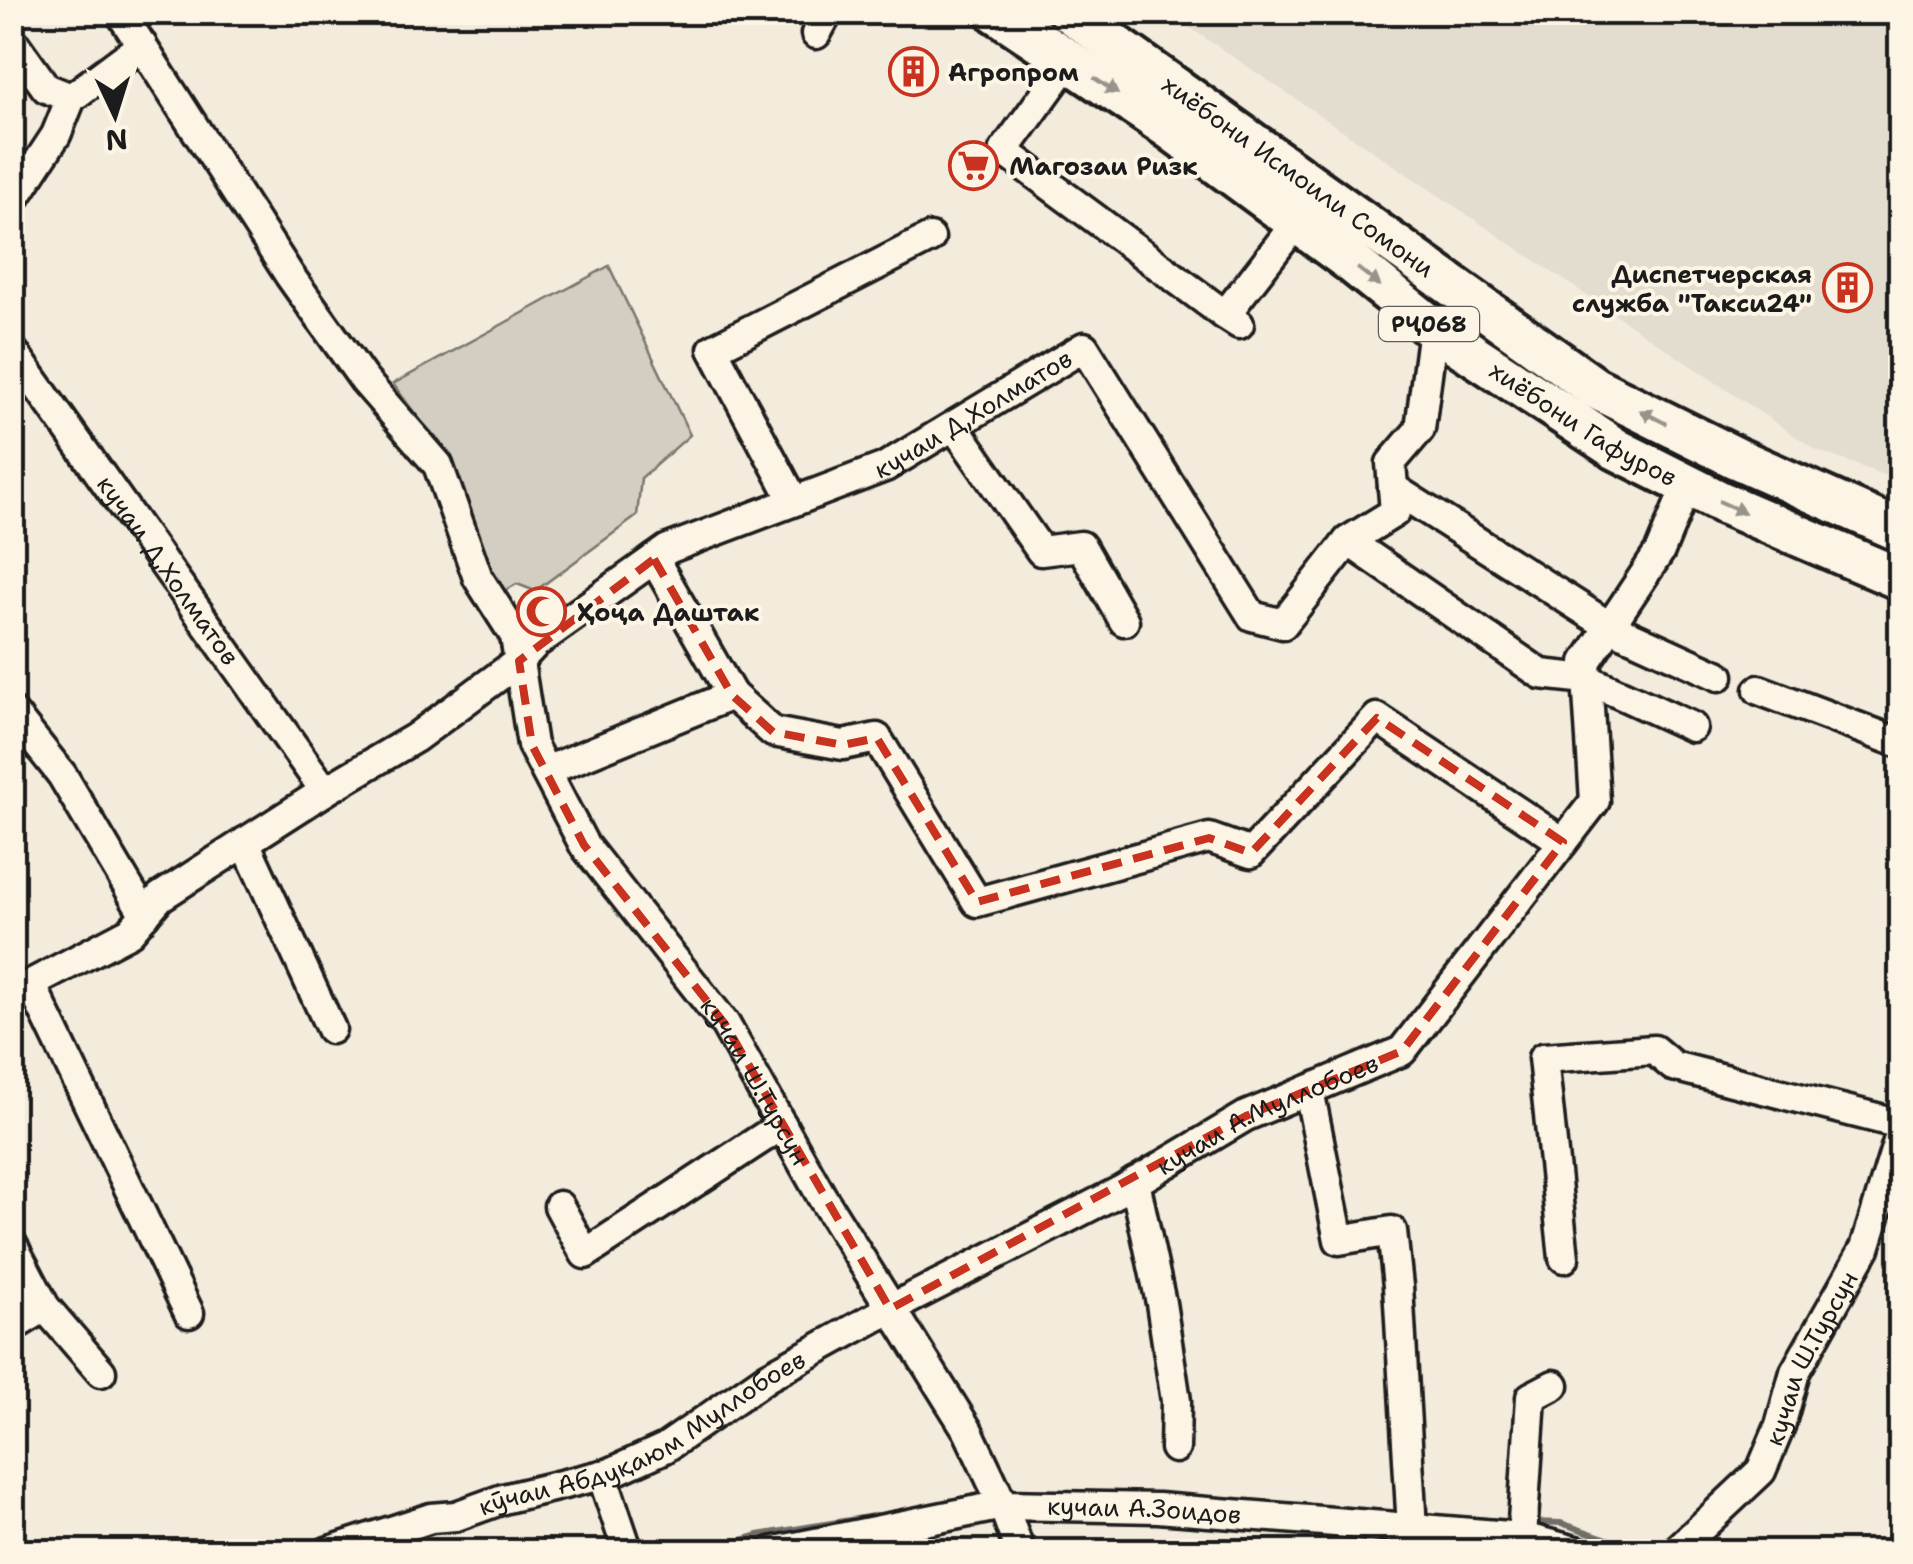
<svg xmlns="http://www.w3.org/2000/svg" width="1913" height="1564" font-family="'Shantell Sans',sans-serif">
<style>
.built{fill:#e3ddcf}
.green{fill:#d3cec1;stroke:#78756e;stroke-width:2.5}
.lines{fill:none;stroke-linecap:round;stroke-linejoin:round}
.stream{stroke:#716e68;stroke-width:6}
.minor-casing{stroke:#1c1c1c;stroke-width:35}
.highway-casing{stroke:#1c1c1c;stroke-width:48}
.path{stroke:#1c1c1c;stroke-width:4;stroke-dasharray:8 8;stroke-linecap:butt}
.minor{stroke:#fcf5e5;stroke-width:28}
.highway{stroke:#fcf5e5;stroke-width:40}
.oneway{fill:#97938b}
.marked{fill:none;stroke:#c8321e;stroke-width:8;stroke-dasharray:20 12;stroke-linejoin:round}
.labels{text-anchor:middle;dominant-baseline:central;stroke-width:8;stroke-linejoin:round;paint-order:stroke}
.shield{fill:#fcf5e5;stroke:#5f5d58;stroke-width:2.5}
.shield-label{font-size:22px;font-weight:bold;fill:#1c1c1c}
.poi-label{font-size:25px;font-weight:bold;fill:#1c1c1c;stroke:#fcf5e5;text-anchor:start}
.street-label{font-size:25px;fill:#1c1c1c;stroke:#fcf5e5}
</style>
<rect width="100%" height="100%" fill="#f3ecdd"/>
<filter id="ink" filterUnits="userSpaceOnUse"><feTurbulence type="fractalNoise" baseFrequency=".01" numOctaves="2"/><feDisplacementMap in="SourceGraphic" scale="20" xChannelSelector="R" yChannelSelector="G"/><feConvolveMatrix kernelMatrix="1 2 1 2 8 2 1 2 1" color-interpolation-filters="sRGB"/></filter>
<g filter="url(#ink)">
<path class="built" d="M1168 13H1900V481L1816 450Z"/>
<path class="green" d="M609 266 690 435 641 478 637 516 535 591 517 584 499 594 448 457 393 384Z"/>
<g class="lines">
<path class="stream" d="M1472 1519 1515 1522
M1532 1522 1561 1523 1628 1546 1653 1552
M702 1552 758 1535 917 1509"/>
<defs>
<g id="minor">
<path id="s1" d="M120 12 290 276 364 380 438 465 478 578 515 636 532 745 584 845 725 1024 822 1197 968 1431 1003 1505 1020 1552"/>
<path d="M816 34 828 12"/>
<path d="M12 40 46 88 71 98"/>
<path d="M1069 61 1004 151 1225 315"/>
<path d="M12 202 56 135 71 98 142 45"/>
<path d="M1239 324 1225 315 1297 222"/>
<path id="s2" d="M12 350 325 791"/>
<path d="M954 426 1041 551 1081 546 1124 621"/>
<path d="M1393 488 1609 626 1719 676"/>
<path d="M794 501 713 349 930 238"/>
<path d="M1348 541 1541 674 1587 679 1692 727"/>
<path d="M654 559 732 695"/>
<path d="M1759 690 1900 743"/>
<path d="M12 712 62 775 145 915"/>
<path d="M546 771 732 695 773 732 843 745 877 738 977 902 1209 838 1251 853 1377 718 1563 842"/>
<path d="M245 842 331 1029"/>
<path d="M31 984 189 1313"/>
<path id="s3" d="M12 996 31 984 130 932 160 897 325 791 415 738 519 661 536 643 668 549 885 467 1084 347 1252 616 1283 624 1348 541 1395 512 1391 463 1420 429 1433 328"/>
<path d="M1309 1090 1339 1240 1392 1231 1398 1286 1412 1529"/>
<path d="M1135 1182 1161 1303 1176 1401 1175 1448"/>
<path d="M559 1206 585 1254 782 1125"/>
<path d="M12 1244 45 1307 101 1372"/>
<path d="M1564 1258 1543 1058 1654 1050 1673 1066 1900 1124"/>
<path d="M12 1327 45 1307"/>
<path d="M602 1475 628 1552"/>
<path d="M1522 1537 1531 1397 1554 1385"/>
<path id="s4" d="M327 1552 431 1518 456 1516 503 1499 610 1473 665 1448 767 1377 890 1309 1122 1190 1246 1116 1402 1051 1595 801 1586 662 1660 551 1687 485"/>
<path id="s5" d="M771 1552 1003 1505 1158 1508 1522 1537 1579 1552"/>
<path id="s6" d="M1675 1552 1761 1471 1780 1426 1795 1372 1865 1248 1900 1135"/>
</g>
<g id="highway">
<path id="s7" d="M996 12 1169 128 1351 262 1433 328 1616 449 1723 503 1900 579"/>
<path id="s8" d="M1069 12 1595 388 1736 458 1900 531"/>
</g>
</defs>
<use href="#minor" class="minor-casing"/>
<use href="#highway" class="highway-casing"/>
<path class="path" d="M158 24 168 12"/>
<use href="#minor" class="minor"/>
<use href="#highway" class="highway"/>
</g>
<defs><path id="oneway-solid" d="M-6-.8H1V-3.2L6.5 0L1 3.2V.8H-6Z" transform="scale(2.5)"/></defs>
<g class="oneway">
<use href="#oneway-solid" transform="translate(1106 86) rotate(34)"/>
<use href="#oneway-solid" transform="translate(1369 277) rotate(38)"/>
<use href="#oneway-solid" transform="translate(1653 417) rotate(-153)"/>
<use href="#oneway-solid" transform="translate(1732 507) rotate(24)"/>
</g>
</g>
<path class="marked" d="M654 559 732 695 773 732 843 745 877 738 977 902 1209 838 1251 853 1377 718 1563 842 1402 1051 1246 1116 890 1309 725 1024 584 845 532 745 519 661Z"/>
<defs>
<symbol id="building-ring" viewBox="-11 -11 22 22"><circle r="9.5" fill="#fcf5e5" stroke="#c8321e" stroke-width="1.5"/><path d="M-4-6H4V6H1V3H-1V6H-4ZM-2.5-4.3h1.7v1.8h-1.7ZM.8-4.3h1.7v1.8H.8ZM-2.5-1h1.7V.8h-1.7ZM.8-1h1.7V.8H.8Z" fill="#c8321e"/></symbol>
<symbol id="supermarket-ring" viewBox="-11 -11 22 22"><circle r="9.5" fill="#fcf5e5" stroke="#c8321e" stroke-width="1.5"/><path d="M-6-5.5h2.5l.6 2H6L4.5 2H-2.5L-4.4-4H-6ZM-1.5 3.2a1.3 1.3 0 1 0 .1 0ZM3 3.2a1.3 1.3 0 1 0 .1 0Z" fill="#c8321e"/></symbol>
<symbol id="mosque-ring" viewBox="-11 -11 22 22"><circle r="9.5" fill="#fcf5e5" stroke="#c8321e" stroke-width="1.5"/><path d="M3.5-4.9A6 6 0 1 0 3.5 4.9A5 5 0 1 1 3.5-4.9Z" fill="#c8321e"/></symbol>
</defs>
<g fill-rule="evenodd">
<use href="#building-ring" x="886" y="44" width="55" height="55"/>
<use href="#supermarket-ring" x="946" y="138" width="55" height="55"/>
<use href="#building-ring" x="1820" y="260" width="55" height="55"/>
<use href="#mosque-ring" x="514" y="584" width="55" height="55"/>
</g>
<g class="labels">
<rect class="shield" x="1379" y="307" width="100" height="34" rx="8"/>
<g class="shield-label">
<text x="1429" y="324">РҶ068</text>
</g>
<g class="poi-label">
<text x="948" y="72">Агропром</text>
<text x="1009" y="166">Магозаи Ризк</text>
<text x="1812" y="274" text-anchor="end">Диспетчерская<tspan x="1812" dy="29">служба "Такси24"</tspan></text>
<text x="577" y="612">Ҳоҷа Даштак</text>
</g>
<g class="street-label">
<text stroke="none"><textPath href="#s8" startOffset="282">хиёбони Исмоили Сомони</textPath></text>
<text stroke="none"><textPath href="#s3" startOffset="1132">кучаи Д,Холматов</textPath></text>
<text stroke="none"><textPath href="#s7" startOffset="718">хиёбони Гафуров</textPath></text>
<text stroke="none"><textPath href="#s2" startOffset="270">кучаи Д,Холматов</textPath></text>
<text stroke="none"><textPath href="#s1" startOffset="1258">кучаи Ш.Турсун</textPath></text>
<text stroke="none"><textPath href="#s4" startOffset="1045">кучаи А.Муллобоев</textPath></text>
<text stroke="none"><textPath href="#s6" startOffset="242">кучаи Ш.Турсун</textPath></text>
<text stroke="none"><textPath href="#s4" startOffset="340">кӯчаи Абдуқаюм Муллобоев</textPath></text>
<text stroke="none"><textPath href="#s5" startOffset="378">кучаи А.Зоидов</textPath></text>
</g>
</g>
<rect width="1913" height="1564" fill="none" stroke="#fcf5e5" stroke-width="50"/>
<rect x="25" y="25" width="1863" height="1514" fill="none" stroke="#1c1c1c" stroke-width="4" filter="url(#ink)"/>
<g transform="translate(115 115) rotate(176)" stroke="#fcf5e5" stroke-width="8" paint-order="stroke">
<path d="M0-8L18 38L0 25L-18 38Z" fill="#1c1c1c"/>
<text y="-15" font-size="28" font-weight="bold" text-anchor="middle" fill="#1c1c1c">N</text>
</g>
</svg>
